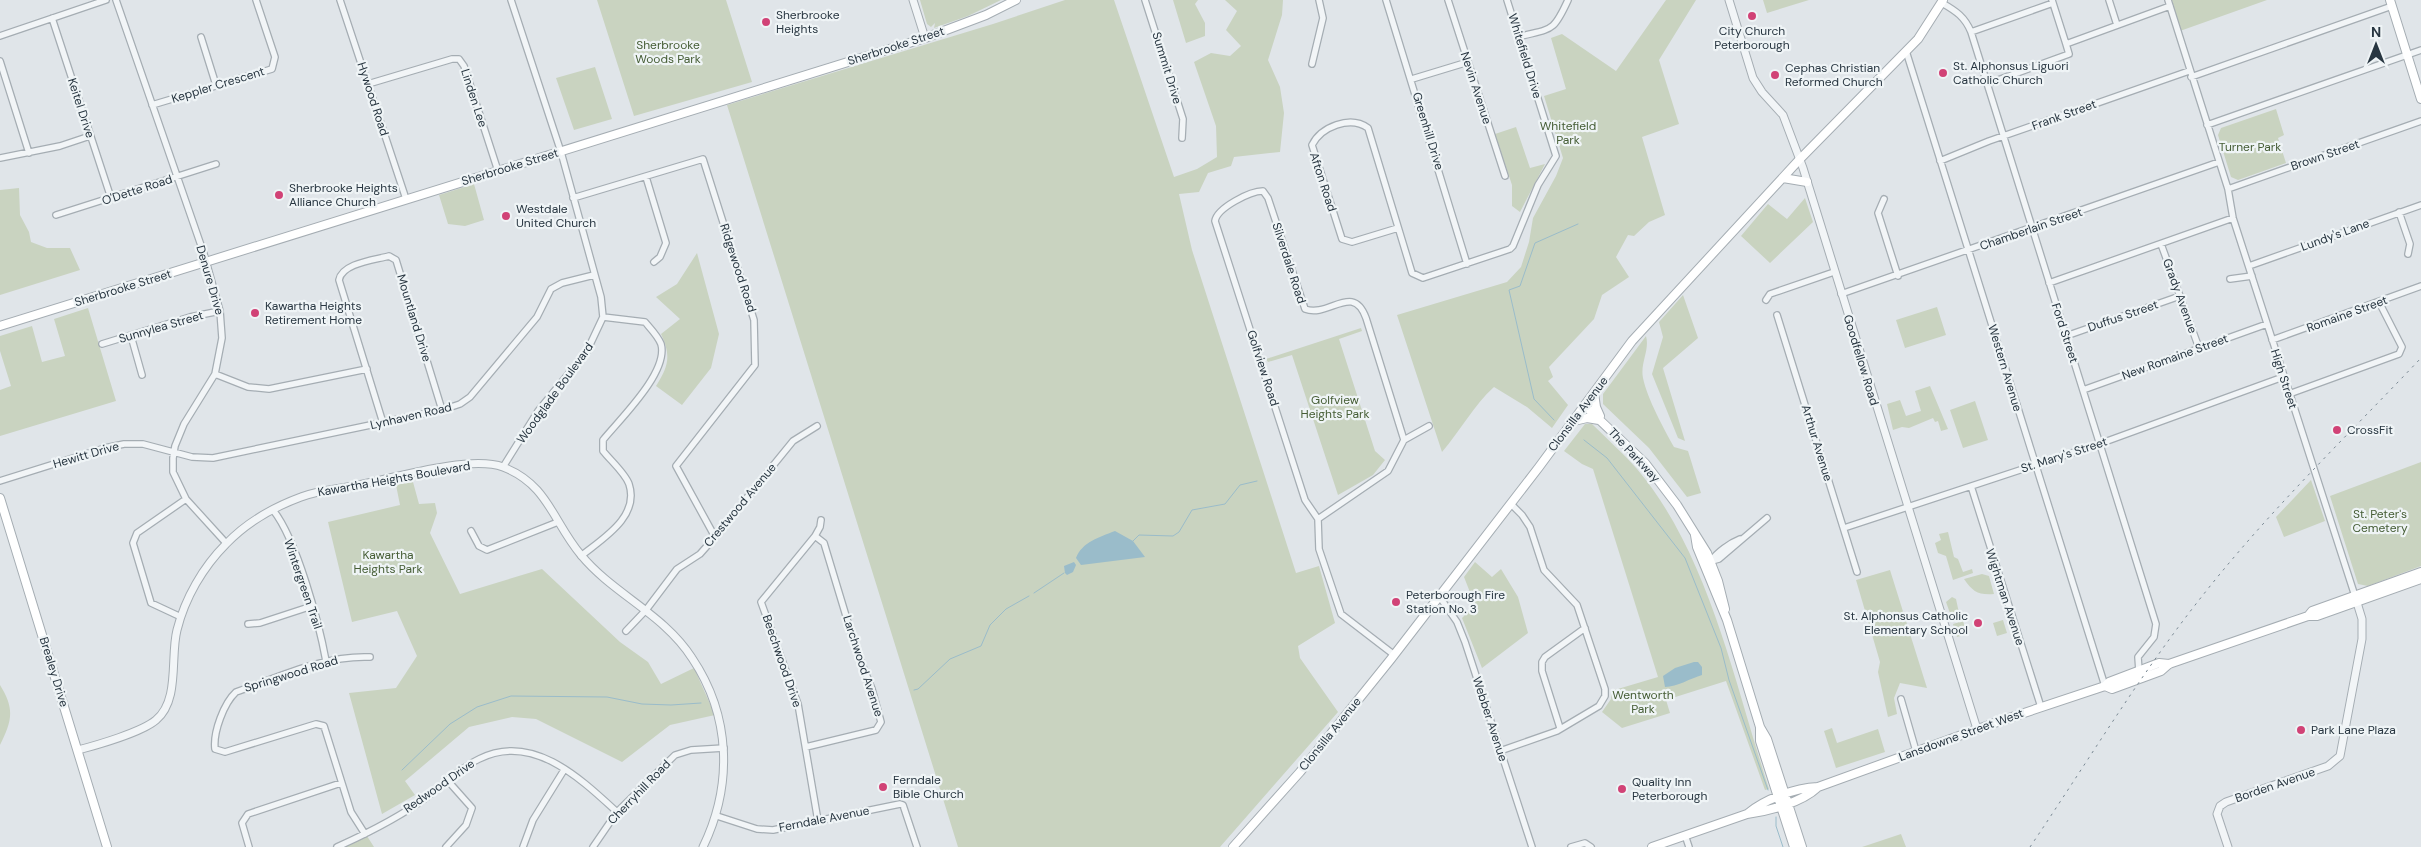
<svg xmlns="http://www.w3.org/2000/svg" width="2421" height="847" font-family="'DM Sans',sans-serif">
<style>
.green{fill:#c9d3c0}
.water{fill:#9abcca}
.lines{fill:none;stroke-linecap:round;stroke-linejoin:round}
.stream{stroke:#9abcca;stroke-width:1}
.minor-casing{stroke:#a5adb3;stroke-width:8}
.tertiary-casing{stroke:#a5adb3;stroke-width:9}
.secondary-casing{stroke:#a5adb3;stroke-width:10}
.minor{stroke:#f2f5f7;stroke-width:5.5}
.tertiary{stroke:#f2f5f7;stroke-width:7}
.secondary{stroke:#fff;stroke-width:8}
.rail{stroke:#798893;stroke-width:1;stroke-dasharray:2.5 5;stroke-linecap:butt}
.poi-dot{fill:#d14276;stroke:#eff4f6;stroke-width:2}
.labels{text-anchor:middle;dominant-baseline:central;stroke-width:4.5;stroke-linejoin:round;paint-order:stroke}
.poi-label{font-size:12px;fill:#283641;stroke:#eff4f6;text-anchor:start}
.park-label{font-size:12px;fill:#455d35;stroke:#eff4f6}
.street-label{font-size:12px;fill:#283641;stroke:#eff4f6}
</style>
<rect width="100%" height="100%" fill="#e0e5e9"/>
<path class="green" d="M597 0H726L752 82 634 116Z
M920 0H1001L968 16 934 28 935 23 931 27 927 24Z
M1065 0H1114L1174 177 1197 169 1217 157 1216 126 1194 62 1211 53 1230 56 1241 46 1226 30 1237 11 1225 0H1283L1282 15 1268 60 1280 87 1284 113 1280 152 1234 157 1231 166 1208 173 1199 192 1179 194 1192 250 1296 573 1319 566 1335 623 1298 646 1300 658 1338 712 1220 847H958L727 105 993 24Z
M1173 0H1198L1195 4 1205 23V36L1186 43Z
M1666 0H1696L1659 60 1679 124 1642 137 1665 215 1649 222 1634 236 1628 235 1616 257 1629 277 1602 295 1594 319 1549 367 1553 377 1548 381 1568 405 1552 428 1527 407 1494 387C1474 405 1460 431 1442 452L1397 315 1507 282 1521 267 1529 242 1533 218 1556 176 1563 158 1544 96 1566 89 1551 38 1562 34 1616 71Z
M1763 0H1809L1767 13Z
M2172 0H2267L2180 31Z
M595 67 612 119 574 130 556 78Z
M2276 109 2284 135 2278 138 2286 163 2238 180 2231 177 2218 135 2221 128Z
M1516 127 1530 168 1545 164 1520 212 1512 206V185L1495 134Z
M474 184 484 220 465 226 448 224 439 195Z
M19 188 20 215 29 232 31 242 47 248H70L80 270 0 295V190Z
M1805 198 1813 222 1770 263 1741 236 1768 204 1787 219Z
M697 253 719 334 711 368 682 405 656 386C669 366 671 355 661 334L680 319 656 297 677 284Z
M1683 295 1698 338 1663 368 1685 441 1678 438 1652 374 1663 337 1659 322Z
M1937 307 1946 335 1905 348 1896 320Z
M88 308 116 401 0 436V390L11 386 0 351V336L32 326 42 362 65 356 54 319Z
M1361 328 1362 331 1339 339 1375 451 1385 460 1373 475 1338 495 1292 355 1268 362 1266 359Z
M1646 336C1650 350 1640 363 1643 378 1647 398 1664 429 1674 447L1688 451 1701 493 1687 497 1649 448 1603 404V394Z
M1930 386 1948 429 1941 431 1938 421 1935 422 1933 418 1909 428 1902 427 1893 430 1887 404 1900 400 1906 416 1921 411 1915 391Z
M1975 401 1988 440 1963 448 1950 410Z
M1585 424H1592C1607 439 1623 453 1637 469 1709 554 1735 685 1769 789L1765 790 1726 681 1666 700 1670 713 1622 728 1602 712 1611 699V691L1658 677 1593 469 1582 464 1564 451Z
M2421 462V566L2368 586 2358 584 2330 496Z
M2311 480 2325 521 2284 537 2276 517Z
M413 482 419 504 435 503 437 513 430 533 460 594 542 569 620 642 648 662 661 684 694 668 715 715 670 725 622 762 536 719 512 717 469 727 405 781 415 795 382 814 349 693 396 688 417 656 397 611 352 622 328 522 400 505 396 485Z
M1948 532 1954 557 1958 559 1963 572 1972 569 1973 573 1953 580 1946 556 1938 553 1935 543 1941 540 1939 534Z
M1475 562 1492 577 1501 569 1518 597 1528 633 1482 668 1462 618 1475 605 1464 577Z
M1890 570 1927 688 1900 683 1894 698 1897 714 1888 717 1878 672 1880 662 1856 580Z
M1982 574 1989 576 1994 594C1978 595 1973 592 1964 579Z
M1952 597 1956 599 1959 613 1951 616 1946 602Z
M2003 620 2007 633 1997 636 1993 623Z
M1963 621 1967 634 1957 637 1953 624Z
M0 685C15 709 12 721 0 745Z
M1832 728 1837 743 1878 729 1885 752 1836 768 1824 731Z
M1901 834 1906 847H1862Z
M367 836 374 847H344Z"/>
<path class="water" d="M1115 531 1133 541 1145 557 1081 565 1076 558C1082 542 1100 537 1115 531Z
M1074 562 1076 565 1073 572 1067 575 1065 573 1064 566Z
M1694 662H1698L1702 667V675C1691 678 1677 687 1665 687L1663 676 1675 668Z"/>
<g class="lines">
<path class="stream" d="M1554 420 1534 399 1509 290 1520 286 1535 243 1578 224
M1584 440 1607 458 1685 558 1721 648 1729 680 1768 790
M1133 541 1139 535 1173 536 1179 532 1192 510 1225 504 1240 485 1257 481
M1034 593 1064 573
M914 690 918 689 950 659 981 646 990 625 1006 609 1029 596
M402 770 450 724 477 707 511 696 607 697 642 704 671 705 701 703
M1776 817V826L1783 847"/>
<defs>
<path id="minor" d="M116 0 204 254 220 311 222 338 215 374 184 424 175 446 173 458V472L186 499 226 543
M340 0 406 199
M1145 0 1183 119 1182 138
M1386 0 1467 264
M1448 0 1505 176
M2052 0 2066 44
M2109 0 2117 25
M2168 0 2228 189 2233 218 2355 596
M1942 3C1956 11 1965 17 1971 32L2156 624 2154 637 2138 657 2139 671
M52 18 111 198
M1971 32 2053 3
M0 36 106 0
M201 37 216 85
M1518 37C1552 28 1553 33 1568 0
M1906 51 2105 686
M0 61 29 153
M1312 64 1323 18 1319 0
M2191 77 2392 6
M1412 79 1468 62
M368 84 452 59H459L464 66 498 171
M1987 84 2069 54 2066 44 2170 6
M152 105 272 69 275 57 256 0
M2207 125 2421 50
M0 158 60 146 90 136
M1940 161 1989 141 2189 71
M646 177 666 243 660 257 654 262
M2228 189 2421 121
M573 198 703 159 754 320 755 365 676 466 715 537
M1884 199 1878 213 1898 276
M2399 212 2410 244 2408 254
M56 215 216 164
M1398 228 1352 242 1342 239 1312 145C1321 127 1350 115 1368 128L1412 273 1423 278 1510 249 1513 246 1538 185 1556 156 1507 0
M2161 244 2199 348
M2249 266 2421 205
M2230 279 2252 276
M2049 283 2233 218
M1841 294 2219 162
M1766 300 1770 294 1834 272
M1777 315 1857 572
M131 336 142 375
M2066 336 2180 296
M2272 340 2421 286
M102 344 190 317 220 311
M215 374 248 387 269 389 367 369
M2083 390 2267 324
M2289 394 2399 354 2402 347 2379 302
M383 423 339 280C342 263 375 260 389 256L396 260 442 410
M503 467 538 411 587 351 603 317 601 297 561 152 511 0
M0 481 105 448 124 444H143L192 457 213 458 442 410 460 404 470 397 537 317 551 289 562 283 594 275
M1971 486 2041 707
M273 510C297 540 319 623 326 661
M1318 519 1305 500 1215 221C1217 208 1250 191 1263 191L1268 198 1305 309C1329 318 1353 282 1366 318L1404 440
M1844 528 2099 444 2283 377
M471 531 479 546 487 550 558 522
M581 556C602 539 640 517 629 484 625 473 611 461 603 451V440C620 419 669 372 661 344 658 336 650 328 645 322L603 317
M1711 561C1717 552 1730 543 1740 539
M1708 562 1719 559 1767 518
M1439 596 1457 622 1465 642 1532 847
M181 617 151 603 133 543 137 533 186 499
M248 624 260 623 312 606
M626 631 646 610 677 569 700 554 715 537 793 441 817 426
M1393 654 1341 614 1319 549 1318 519 1388 471 1404 440 1429 426
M1901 699 1916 751
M1560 728 1542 671V662L1545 657 1585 628
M806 747 876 730 881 722 872 689 856 649 824 543 815 536
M1500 751 1557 731 1599 706 1605 696V689L1577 605 1544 570 1530 527 1522 515 1511 504
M717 816 757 829 773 830 900 804 903 805 917 847
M818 821 798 704 761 602 815 536 820 527 821 520
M365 834 351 812 324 726 316 724 225 752 215 749C213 732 224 703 236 692 279 677 324 655 370 657
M1685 835 1689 847
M249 847 242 823 248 814 341 783
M337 847C368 833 400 817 427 797 444 784 460 768 479 759 532 732 580 778 617 812
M446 847 466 825 472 808 448 781
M523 847 533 820 564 770
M593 847 617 812 675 755 691 750 724 748
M1571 847 1585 843 1591 847"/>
<path id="tertiary" d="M913 0 925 38
M1729 0 1753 78 1762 92 1783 115 1803 168 1977 729
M78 750C97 745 142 732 156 720 180 700 170 657 177 630 185 598 203 567 226 544 246 523 274 507 301 497 318 490 340 489 358 485 393 478 470 455 503 467 548 484 553 522 581 555 613 594 664 614 692 658 731 716 733 785 703 847
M2228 847 2217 814 2220 806 2226 802 2328 766 2340 756 2362 639V619L2355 596"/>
<path id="secondary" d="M2390 0 2421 99
M1783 178 1807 182
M0 326 925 38 986 15 1016 0
M1594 393 1596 407 1600 416
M1585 406 1645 463 1677 505 1707 553 1718 581 1725 609
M1574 421 1587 418 1599 420
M0 498 107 847
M1695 535 1697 547 1727 620 1760 727 1767 739 1802 847
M2308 616 2312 611 2421 572
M2105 686 2112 689 2161 671 2169 664 2308 616H2317L2421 579
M1760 727V741L1794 847
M1747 814C1765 799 1795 788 1818 787L2003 720 2105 686 2109 682 2159 663 2169 664
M1233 847 1300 772 1391 659 1539 467 1632 341 1799 160 1918 39 1943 0
M1652 847 1747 814C1769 811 1801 803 1818 787"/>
</defs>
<use href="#minor" class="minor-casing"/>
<use href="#tertiary" class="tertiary-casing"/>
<use href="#secondary" class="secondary-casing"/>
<use href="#minor" class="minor"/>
<use href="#tertiary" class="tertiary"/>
<use href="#secondary" class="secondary"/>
<path class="rail" d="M2030 847C2087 763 2140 674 2203 595 2270 510 2347 436 2421 358"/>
</g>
<g class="poi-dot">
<circle cx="1752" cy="16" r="5"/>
<circle cx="766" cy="22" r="5"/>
<circle cx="1943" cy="73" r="5"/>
<circle cx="1775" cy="75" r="5"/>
<circle cx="279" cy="195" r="5"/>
<circle cx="506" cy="216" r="5"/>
<circle cx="255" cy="313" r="5"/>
<circle cx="2337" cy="430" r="5"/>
<circle cx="1396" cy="602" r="5"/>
<circle cx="1978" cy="623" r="5"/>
<circle cx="2301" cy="730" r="5"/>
<circle cx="883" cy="787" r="5"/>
<circle cx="1622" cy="789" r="5"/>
</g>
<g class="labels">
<g class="poi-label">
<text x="776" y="15">Sherbrooke<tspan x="776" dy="14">Heights</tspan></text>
<text x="1752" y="31" text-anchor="middle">City Church<tspan x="1752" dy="14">Peterborough</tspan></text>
<text x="1953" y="66">St. Alphonsus Liguori<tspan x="1953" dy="14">Catholic Church</tspan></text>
<text x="1785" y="68">Cephas Christian<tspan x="1785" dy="14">Reformed Church</tspan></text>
<text x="289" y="188">Sherbrooke Heights<tspan x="289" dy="14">Alliance Church</tspan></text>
<text x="516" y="209">Westdale<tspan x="516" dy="14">United Church</tspan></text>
<text x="265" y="306">Kawartha Heights<tspan x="265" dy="14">Retirement Home</tspan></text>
<text x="2347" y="430">CrossFit</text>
<text x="1406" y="595">Peterborough Fire<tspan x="1406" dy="14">Station No. 3</tspan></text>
<text x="1968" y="616" text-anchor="end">St. Alphonsus Catholic<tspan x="1968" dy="14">Elementary School</tspan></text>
<text x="2311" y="730">Park Lane Plaza</text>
<text x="893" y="780">Ferndale<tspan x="893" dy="14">Bible Church</tspan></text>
<text x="1632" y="782">Quality Inn<tspan x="1632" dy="14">Peterborough</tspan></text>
</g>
<g class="park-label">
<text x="668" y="45">Sherbrooke<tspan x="668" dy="14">Woods Park</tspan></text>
<text x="1568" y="126">Whitefield<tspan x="1568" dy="14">Park</tspan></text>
<text x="2250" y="147">Turner Park</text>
<text x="1335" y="400">Golfview<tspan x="1335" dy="14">Heights Park</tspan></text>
<text x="2380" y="514">St. Peter's<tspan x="2380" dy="14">Cemetery</tspan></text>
<text x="388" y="555">Kawartha<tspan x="388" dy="14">Heights Park</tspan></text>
<text x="1643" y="695">Wentworth<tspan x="1643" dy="14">Park</tspan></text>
</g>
<g class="street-label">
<text transform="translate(896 46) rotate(-18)">Sherbrooke Street</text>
<text transform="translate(1525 56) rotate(73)">Whitefield Drive</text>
<text transform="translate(1167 68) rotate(73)">Summit Drive</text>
<text transform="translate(218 85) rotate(-17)">Keppler Crescent</text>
<text transform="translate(1476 88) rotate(72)">Nevin Avenue</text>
<text transform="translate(474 98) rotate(72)">Linden Lee</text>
<text transform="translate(373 99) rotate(72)">Hywood Road</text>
<text transform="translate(81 108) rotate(72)">Keitel Drive</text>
<text transform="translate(2064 115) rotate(-20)">Frank Street</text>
<text transform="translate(1428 131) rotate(73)">Greenhill Drive</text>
<text transform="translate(2325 155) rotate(-19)">Brown Street</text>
<text transform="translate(510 167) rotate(-17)">Sherbrooke Street</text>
<text transform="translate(1323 182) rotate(72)">Afton Road</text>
<text transform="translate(137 190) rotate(-18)">O'Dette Road</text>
<text transform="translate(2031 229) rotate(-19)">Chamberlain Street</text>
<text transform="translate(2335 235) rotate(-20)">Lundy's Lane</text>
<text transform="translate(1289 263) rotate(72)">Silverdale Road</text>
<text transform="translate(738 268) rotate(72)">Ridgewood Road</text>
<text transform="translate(210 280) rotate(74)">Denure Drive</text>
<text transform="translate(123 288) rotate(-17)">Sherbrooke Street</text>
<text transform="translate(2180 296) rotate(70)">Grady Avenue</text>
<text transform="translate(2347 314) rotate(-20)">Romaine Street</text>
<text transform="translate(2123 316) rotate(-19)">Duffus Street</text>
<text transform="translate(414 318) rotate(73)">Mountland Drive</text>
<text transform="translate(161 327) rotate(-16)">Sunnylea Street</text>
<text transform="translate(2065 333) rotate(72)">Ford Street</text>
<text transform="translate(2175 357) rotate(-20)">New Romaine Street</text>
<text transform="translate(1861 360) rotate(73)">Goodfellow Road</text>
<text transform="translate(1263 368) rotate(72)">Golfview Road</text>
<text transform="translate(2005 368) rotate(73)">Western Avenue</text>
<text transform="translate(2284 379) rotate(72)">High Street</text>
<text transform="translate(555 393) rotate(-54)">Woodglade Boulevard</text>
<text transform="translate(1578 414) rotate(-53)">Clonsilla Avenue</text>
<text transform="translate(411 416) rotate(-13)">Lynhaven Road</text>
<text transform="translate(1817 443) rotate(73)">Arthur Avenue</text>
<text transform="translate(86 455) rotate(-16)">Hewitt Drive</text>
<text transform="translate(1634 455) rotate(47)">The Parkway</text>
<text transform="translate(2064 455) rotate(-18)">St. Mary's Street</text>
<text transform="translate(394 479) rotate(-10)">Kawartha Heights Boulevard</text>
<text transform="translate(740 505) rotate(-50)">Crestwood Avenue</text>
<text transform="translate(303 584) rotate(71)">Wintergreen Trail</text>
<text transform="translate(2005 597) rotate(72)">Wightman Avenue</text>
<text transform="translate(782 661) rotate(71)">Beechwood Drive</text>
<text transform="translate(863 666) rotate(72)">Larchwood Avenue</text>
<text transform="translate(54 672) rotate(73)">Brealey Drive</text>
<text transform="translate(291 674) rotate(-17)">Springwood Road</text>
<text transform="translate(1490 719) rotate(72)">Webber Avenue</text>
<text transform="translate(1330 734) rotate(-51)">Clonsilla Avenue</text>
<text transform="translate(1961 735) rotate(-20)">Lansdowne Street West</text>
<text transform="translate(2275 785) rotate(-19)">Borden Avenue</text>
<text transform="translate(439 786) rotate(-35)">Redwood Drive</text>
<text transform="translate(639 792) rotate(-46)">Cherryhill Road</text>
<text transform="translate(824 819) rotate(-11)">Ferndale Avenue</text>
</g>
</g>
<g transform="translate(2376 45)" stroke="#eff4f6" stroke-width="4" paint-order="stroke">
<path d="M0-4L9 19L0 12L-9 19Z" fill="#283641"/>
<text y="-8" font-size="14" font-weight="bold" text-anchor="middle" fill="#283641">N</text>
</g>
</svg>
